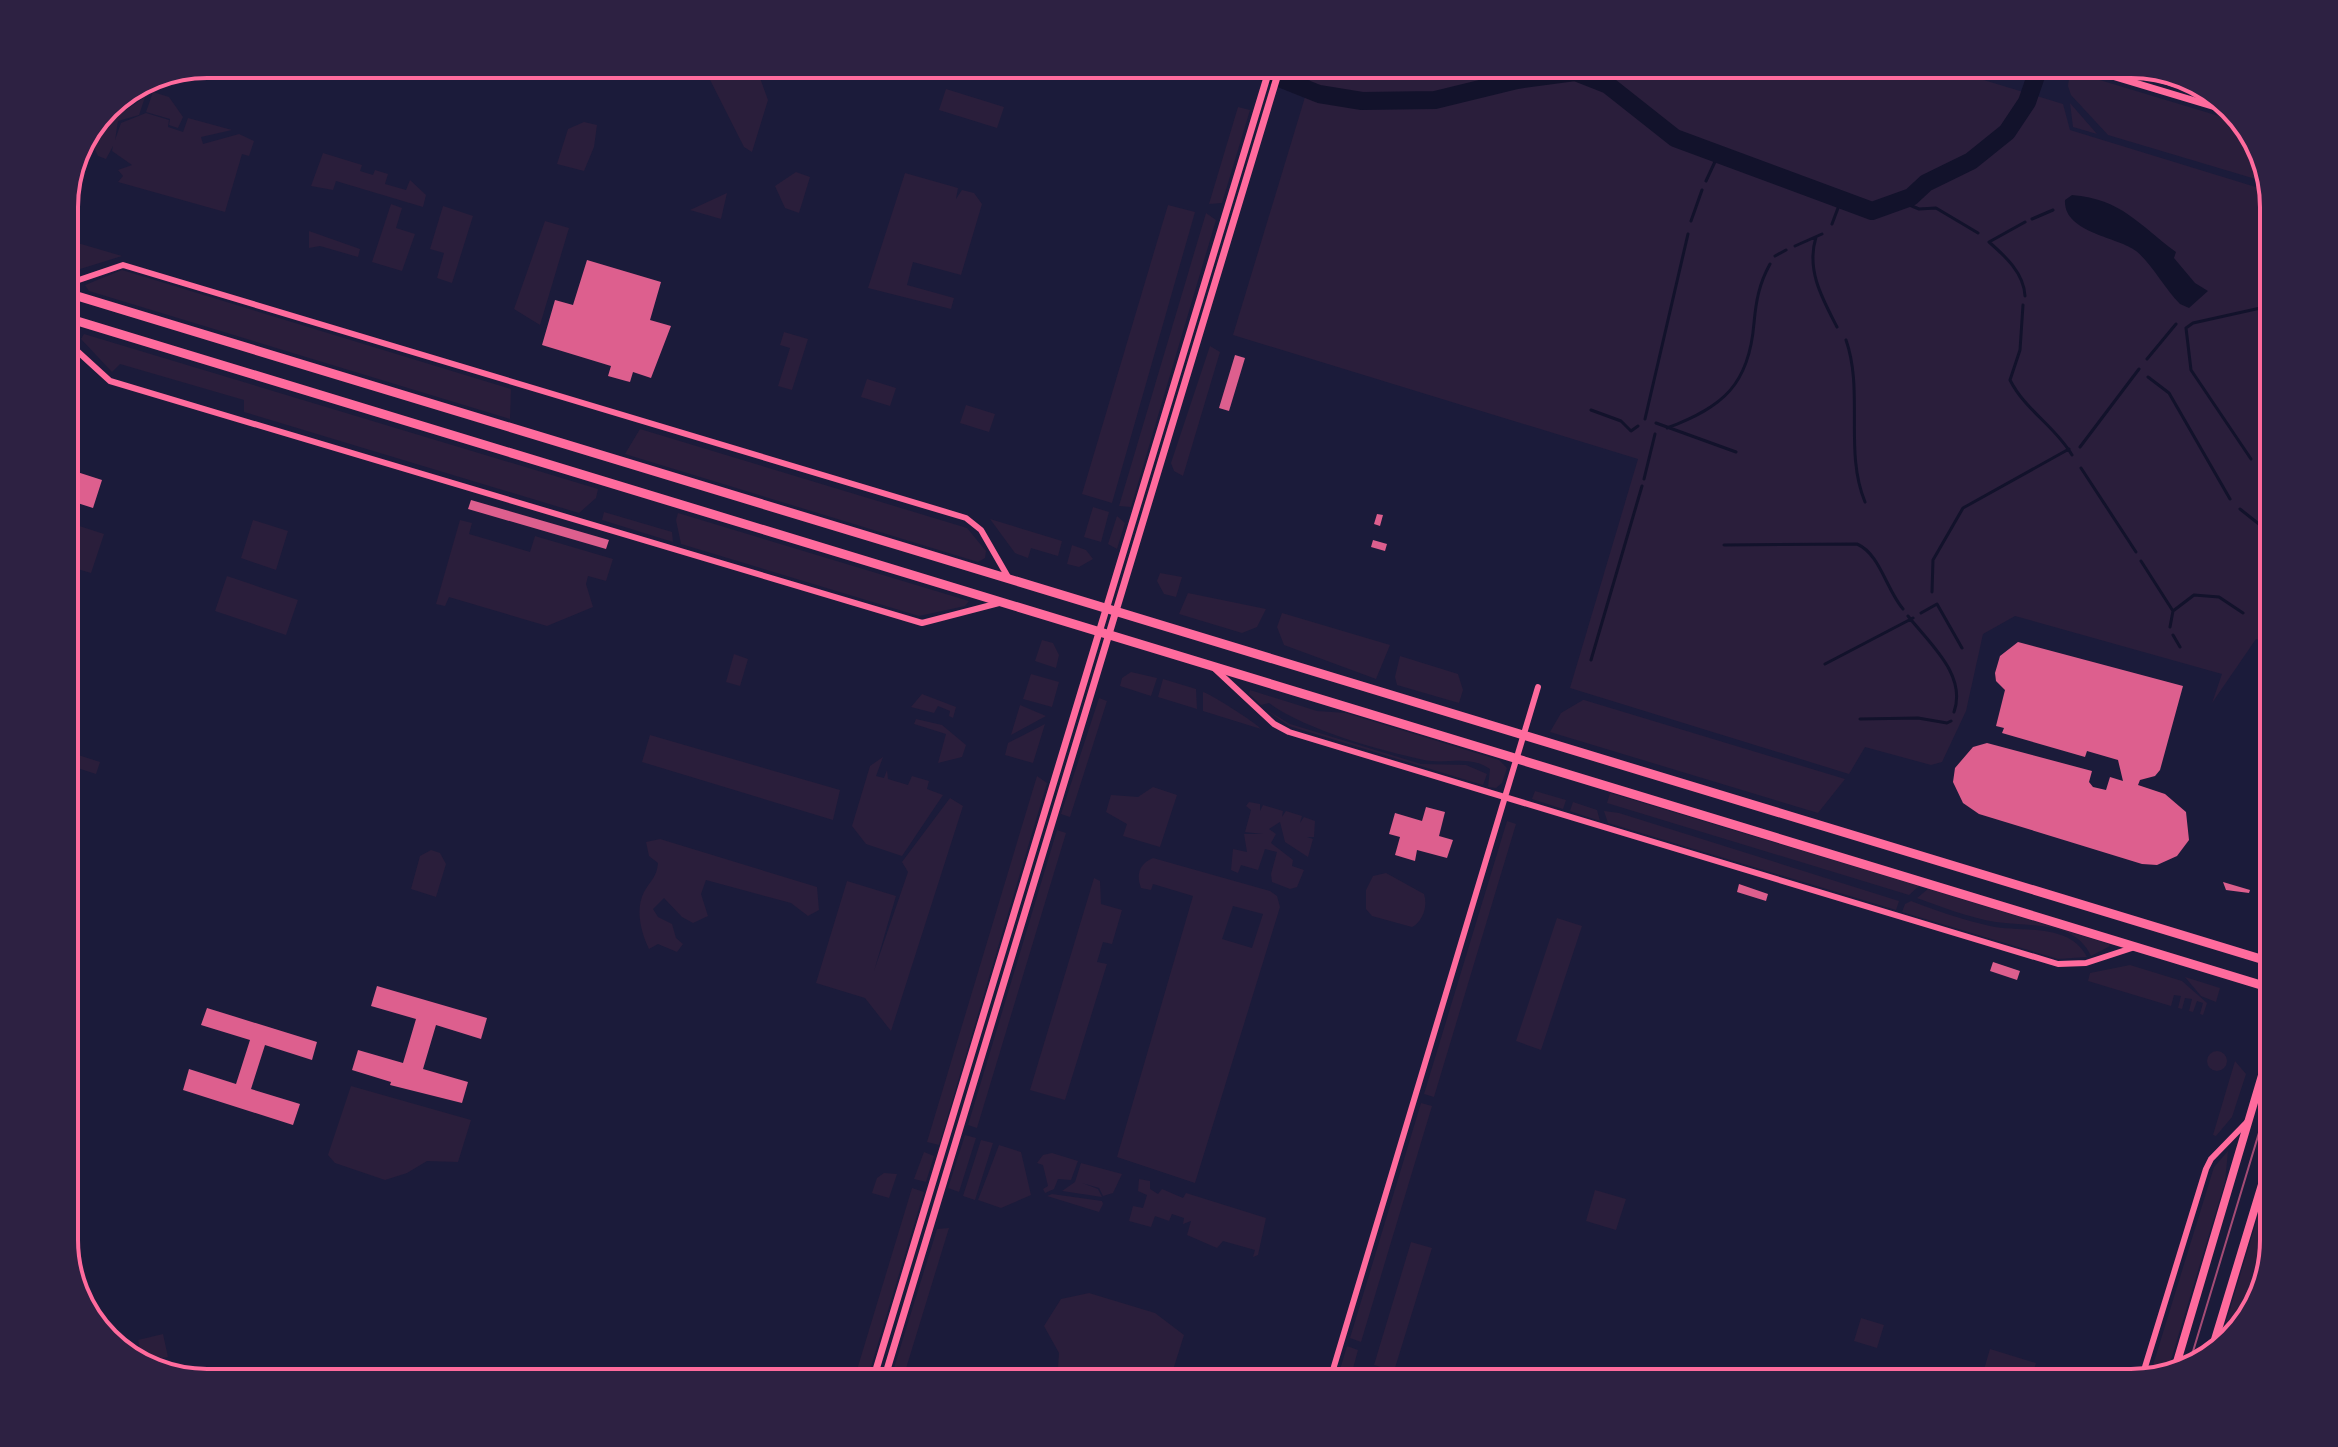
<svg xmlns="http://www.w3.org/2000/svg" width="2338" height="1447" font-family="'Roboto Serif',serif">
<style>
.green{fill:#2a1e3b;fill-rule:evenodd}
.water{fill:#12122b}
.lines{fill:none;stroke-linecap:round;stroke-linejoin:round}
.stream{stroke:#12122b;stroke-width:3}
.river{stroke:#12122b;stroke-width:18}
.building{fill:#dd5f8e}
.minor{stroke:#ff6b9d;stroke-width:6}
.tertiary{stroke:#ff6b9d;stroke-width:7}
.secondary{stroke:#ff6b9d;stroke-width:8}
.primary{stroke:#ff6b9d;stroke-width:9}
.tram{stroke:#a44b75;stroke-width:2}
.rim{fill:none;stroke:#ff6b9d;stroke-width:4}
</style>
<rect width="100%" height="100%" fill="#1b1b3a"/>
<path class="green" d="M702 64H755L768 100 752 152 744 147Z
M1315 64H1931L2063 104 2070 130 2272 192 2274 644 2256 639 2212 703 2222 674 2015 616 1983 634 1966 711 1942 762 1931 765 1865 747 1849 774 1570 688 1638 459 1233 335Z
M2070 71 2242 123 2255 135 2269 183 2108 135 2071 95 2068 86Z
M946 89 1004 107 997 128 939 110Z
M153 92 169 97 183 117 178 128 169 125 170 119 146 112Z
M145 97 139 115 118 121 115 140 121 123 146 113 169 120 168 127 183 132 188 118 232 130 201 137 203 144 239 134 254 141 249 156 242 154 225 212 118 182 123 176 118 170 132 165 112 151 113 146 106 159 98 156 91 142 97 127 121 103 126 110Z
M2070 103 2097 134 2073 127Z
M1238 107 1250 110 1222 203 1209 204Z
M584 122 597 125 594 147 584 171 557 164 568 129Z
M323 153 362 165 360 171 373 175 375 170 388 174 385 184 406 190 410 180 426 195 423 207 336 181 333 190 311 186Z
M796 172 810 177 799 213 785 208 775 186Z
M905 173 958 188 956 199 962 190 974 193 982 204 961 275 913 262 907 285 954 298 951 309 868 288Z
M727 193 721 219 690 210Z
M391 204 402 208 396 228 415 234 402 271 372 262Z
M1168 205 1195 212 1112 503 1082 494Z
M443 206 473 216 452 283 437 278 444 253 430 249Z
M1206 213 1216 220 1131 507 1119 506Z
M545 221 569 228 540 325 514 309Z
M309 231 360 249 358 257 320 246 309 248Z
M64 239 122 256 64 274Z
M122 270 511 389 510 419 89 291 85 285Z
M784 332 808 339 792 390 778 386 790 348 780 345Z
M84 334 598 489 596 498 579 513 244 412V400L120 364 112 372 81 339Z
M1210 346 1220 352 1183 476 1174 471 1171 463Z
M867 379 896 388 890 406 861 397Z
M966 405 995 414 989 432 960 423Z
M640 429 967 528 986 551 985 558 978 562 625 454Z
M1093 507 1109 512 1101 542 1084 537Z
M604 512 672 532 673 542 602 520Z
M678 513 969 601 965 606 919 616 681 544 676 520Z
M1117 516 1125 523 1117 549 1108 544Z
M990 519 1062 541 1058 556 1031 548 1028 558 1015 553Z
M253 520 288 531 276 570 241 558Z
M460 520 472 523 469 534 530 552 535 536 613 559 606 581 588 576 586 584 593 607 547 626 449 597 445 606 436 604Z
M64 521 104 534 91 573 64 565Z
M1072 545 1086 550 1093 559 1079 567 1067 564Z
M1160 573 1182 577 1176 597 1164 594 1157 581Z
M227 576 298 600 286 635 215 611Z
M1188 593 1266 609 1257 627 1242 633 1179 614Z
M1282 613 1390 645 1376 679 1284 645 1277 627Z
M1042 640 1053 643 1059 655 1056 668 1035 661Z
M734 654 748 659 740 686 726 682Z
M1400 656 1458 674 1463 690 1459 703 1397 685 1395 677Z
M1131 672 1157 678 1151 696 1120 686 1122 678Z
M1031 674 1059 682 1052 707 1023 699Z
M1163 679 1196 689 1197 709 1158 697Z
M1250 690 1317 711 1346 713 1499 760 1507 768 1502 783 1496 788 1488 787 1490 769C1468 754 1448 765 1424 760 1379 750 1306 730 1269 703L1261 705 1249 694Z
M1203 692C1211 694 1259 725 1261 729L1203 711Z
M922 694 956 707 953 718 949 716 950 711 938 706 934 713 911 707Z
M1099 698 1107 701 1070 817 1061 814Z
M1583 700H1584L1845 779 1818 813 1550 732 1561 713Z
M1020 705 1046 716 1011 735Z
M1265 709 1290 724 1421 764 1466 765 1487 774 1483 785 1289 726Z
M916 719 942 725 966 745 962 757 938 763 946 734 914 724Z
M1045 724 1033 763 1005 755 1008 743Z
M650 735 840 790 833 820 642 762Z
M72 753 100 762 96 774 68 765Z
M883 757 876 776 884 778 887 770 888 779 908 785 912 776 929 781 927 789 943 795 902 856 866 844 852 826 870 766Z
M1037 776 1047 783 939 1145 927 1142Z
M1153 787 1177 795 1160 847 1123 836 1127 824 1106 812 1111 795 1138 797Z
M1535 791 1566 800 1563 809 1532 799Z
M1610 793 1919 886 1909 895 1607 803Z
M950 798 963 806 891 1031 865 998 816 983 847 881 896 896 874 971 908 872 902 862Z
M1249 802 1260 804V811L1263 805 1283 811 1282 817 1286 811 1302 816 1300 823 1304 817 1315 821 1314 837H1307L1313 839 1308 857 1285 842 1280 822 1269 829 1276 834 1271 843 1293 860 1292 866 1304 870 1297 887 1290 889 1272 882 1271 874 1277 852 1265 849 1258 870 1241 865 1238 873 1231 870 1233 849 1247 852 1244 834H1263L1245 832 1251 810 1246 806Z
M1573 802 1597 810 1600 821 1570 811Z
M1604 811 1619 813 1899 901 1896 910 1608 823Z
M1507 821 1516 824 1434 1097 1424 1094Z
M1057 830 1066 833 977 1128 968 1125Z
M660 839 817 887 819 910 808 916 791 903 706 880 701 894 708 916 693 923 682 917 664 898 653 909 658 917 672 924 676 938 683 944 677 952 658 944 649 949C641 932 635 910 644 892 650 881 657 877 658 863L649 856 646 842Z
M431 850 440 853 446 864 436 897 411 889 420 856Z
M1153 858 1270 891 1277 896 1280 907 1195 1183 1117 1157 1193 896 1153 884 1151 890 1141 888C1136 875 1139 864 1153 858ZM1233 906 1263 914 1252 948 1222 939Z
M1386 873 1424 894C1428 906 1423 921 1412 927L1372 916 1366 909V890L1373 876Z
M1094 878 1100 881 1101 904 1122 910 1112 944 1103 942 1097 962 1107 964 1065 1100 1030 1090Z
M1928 889 2109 944 2110 946 2091 956C2075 920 2029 927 1996 922 1970 918 1942 907 1917 898Z
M1911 901C1937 911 1963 920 1990 926 2022 933 2069 922 2087 957L2058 959 1902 912 1905 904Z
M1557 918 1582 926 1541 1050 1516 1041Z
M2130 965 2182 981 2207 1003 2203 1015 2200 1014 2203 1003 2197 1001 2193 1012 2189 1011 2192 999 2185 998 2182 1009 2178 1008 2181 996 2174 995 2171 1006 2088 981 2090 973Z
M2185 977 2220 988 2216 1002 2201 996Z
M2207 1061a10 10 0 1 1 20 0a10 10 0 1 1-20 0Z
M2235 1061 2246 1074 2232 1117 2216 1136 2213 1135Z
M351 1086 471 1120 458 1162 427 1161 407 1173 385 1180 335 1163 328 1155Z
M1421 1103 1432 1106 1361 1342 1350 1338Z
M965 1135 976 1138 959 1192 948 1188Z
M981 1140 993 1143 975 1200 963 1196Z
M999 1145 1021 1152 1031 1195 1001 1208 978 1200Z
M2228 1151 2225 1182 2167 1373 2149 1378 2214 1167Z
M924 1152 934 1156 926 1182 914 1179Z
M1052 1153 1078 1161 1071 1180 1058 1179 1054 1189 1045 1193 1043 1189 1048 1186 1043 1165 1037 1163 1043 1155Z
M1081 1163 1122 1174 1113 1193 1103 1196 1099 1188 1082 1183 1098 1189 1102 1197 1062 1191 1075 1182Z
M884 1173 897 1174 889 1198 872 1193 877 1178Z
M1139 1179 1150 1181V1189L1158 1194 1162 1189 1183 1198 1186 1193 1266 1218 1258 1255 1253 1257 1255 1250 1223 1241 1217 1248 1187 1235 1191 1221 1183 1224 1184 1218 1172 1214 1169 1221 1155 1216 1151 1227 1129 1221 1133 1206 1143 1208 1147 1195 1138 1191Z
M2274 1179V1218L2242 1325 2218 1349 2261 1206Z
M912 1188 924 1192 866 1383H853Z
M1595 1190 1626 1199 1616 1230 1586 1221Z
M1052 1194 1102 1201 1103 1204 1099 1212 1047 1196Z
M949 1228 904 1375 894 1368 937 1229Z
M1411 1242 1432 1248 1394 1371 1374 1365Z
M1089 1293 1155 1313 1184 1335 1169 1383H1057L1059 1353 1044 1326 1061 1299Z
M1861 1318 1884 1325 1877 1348 1854 1341Z
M163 1334 168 1357 154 1360 156 1369 135 1364 129 1357 141 1354 138 1340Z
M1347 1346 1358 1350 1349 1383H1336Z
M1990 1349 2036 1363 2030 1383H1980Z"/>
<path class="water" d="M2072 195C2122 199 2139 225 2176 252L2174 258 2195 283 2208 291 2189 308 2180 304C2165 289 2151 263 2136 251 2119 237 2063 233 2065 200Z"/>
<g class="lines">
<path class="stream" d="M1706 181 1719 153
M1900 201 1919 209 1936 208 1978 233
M2032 219 2053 210
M1691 221 1702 190
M1832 224 1841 200
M1816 237C1806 270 1822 298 1837 327
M1795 246 1822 234
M1775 256 1786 250
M2025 296C2024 273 2005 256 1989 242L2025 222
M2023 305 2020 350 2010 380C2025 410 2055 426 2072 455
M1846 340C1864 391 1844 452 1865 502
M2147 359 2176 324
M2148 377 2169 393 2230 499
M1591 410 1621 421 1631 431 1638 426
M1645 419 1688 234
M1656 423 1736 452
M1667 428C1723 407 1749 385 1754 323 1756 301 1759 284 1770 264
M2080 447 2139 369
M2251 459 2191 370 2186 328 2193 323 2274 305
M2081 468 2136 552
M1644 479 1655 434
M2240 509 2274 536
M1724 545 1857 544C1880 554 1886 589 1903 609
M2141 561 2173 611
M1932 592 1933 560 1963 508 2069 449
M1921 613 1937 604 1962 648
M1908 616C1930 644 1967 675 1954 712
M2170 627 2173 611 2194 595 2219 597 2243 613
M2173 635 2180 647
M1591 660 1642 486
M1825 664 1913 618
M1860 719 1918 718 1947 723 1951 721"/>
<path class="river" d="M1244 64 1319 94 1362 101 1435 100 1517 80 1575 72 1608 85 1675 138 1872 211 1911 197 1926 183 1971 161 2007 132 2027 102 2040 64"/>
</g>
<path class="building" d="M587 260 661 282 650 320 671 326 651 378 633 372 630 382 626 381 608 376 611 366 542 345 555 300 573 305Z
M1235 355 1245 358 1229 411 1219 408Z
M74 471 102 480 93 508 65 499Z
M471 500 609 540 606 549 468 509Z
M1377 514 1383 515 1380 526 1374 524Z
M1373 540 1387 544 1385 551 1371 547Z
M2018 642 2183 686 2160 770 2155 776 2140 780 2138 785 2165 794 2186 812 2189 840 2177 856 2157 865 2142 864 1979 814 1963 803 1953 782 1955 768 1973 747 1987 743 2092 771 2089 782 2093 787 2106 790 2110 777 2123 781 2118 760 2087 751 2085 757 2002 733 2004 728 1996 726 2005 690 1996 681 1995 673 2000 656Z
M1426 807 1445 812 1439 836 1453 840 1447 858 1417 850 1415 861 1395 855 1400 837 1389 834 1395 813 1422 821Z
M2223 882 2250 890 2249 893 2226 890Z
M1739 884 1768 894 1766 901 1737 892Z
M1993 962 2020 971 2017 980 1990 971Z
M377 986 487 1018 481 1039 436 1025 423 1069 468 1082 462 1103 390 1085 391 1082 352 1070 358 1050 403 1063 416 1019 371 1006Z
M207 1008 317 1042 312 1060 265 1045 251 1089 300 1104 293 1125 183 1090 189 1069 236 1084 250 1040 201 1025Z"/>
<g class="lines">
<path class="minor" d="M64 285 123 265 966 518 981 530 1008 577
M64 339 110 381 922 623 999 603
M1215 669 1274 724 1289 732 2058 964 2086 963 2135 947
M2251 1315 2274 1240
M2141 1380 2206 1169 2211 1159 2247 1122
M1329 1383 1538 687"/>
<path class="tertiary" d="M2072 64 2232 112
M2110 64 2215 96
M872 1383 1271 64
M883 1383 1281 64"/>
<path class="secondary" d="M2210 1356 2274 1145
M2174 1372 2274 1035"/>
<path class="primary" d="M64 292 2274 963
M64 317 2274 989"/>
<path class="tram" d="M2188 1368 2274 1083"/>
</g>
<path d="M0 0H2338V1447H0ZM207 78H2131A129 129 0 0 1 2260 207V1240A129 129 0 0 1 2131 1369H207A129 129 0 0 1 78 1240V207A129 129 0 0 1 207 78Z" fill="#2d2142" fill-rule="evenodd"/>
<path class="rim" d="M207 78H2131A129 129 0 0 1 2260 207V1240A129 129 0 0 1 2131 1369H207A129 129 0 0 1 78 1240V207A129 129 0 0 1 207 78Z"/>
</svg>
